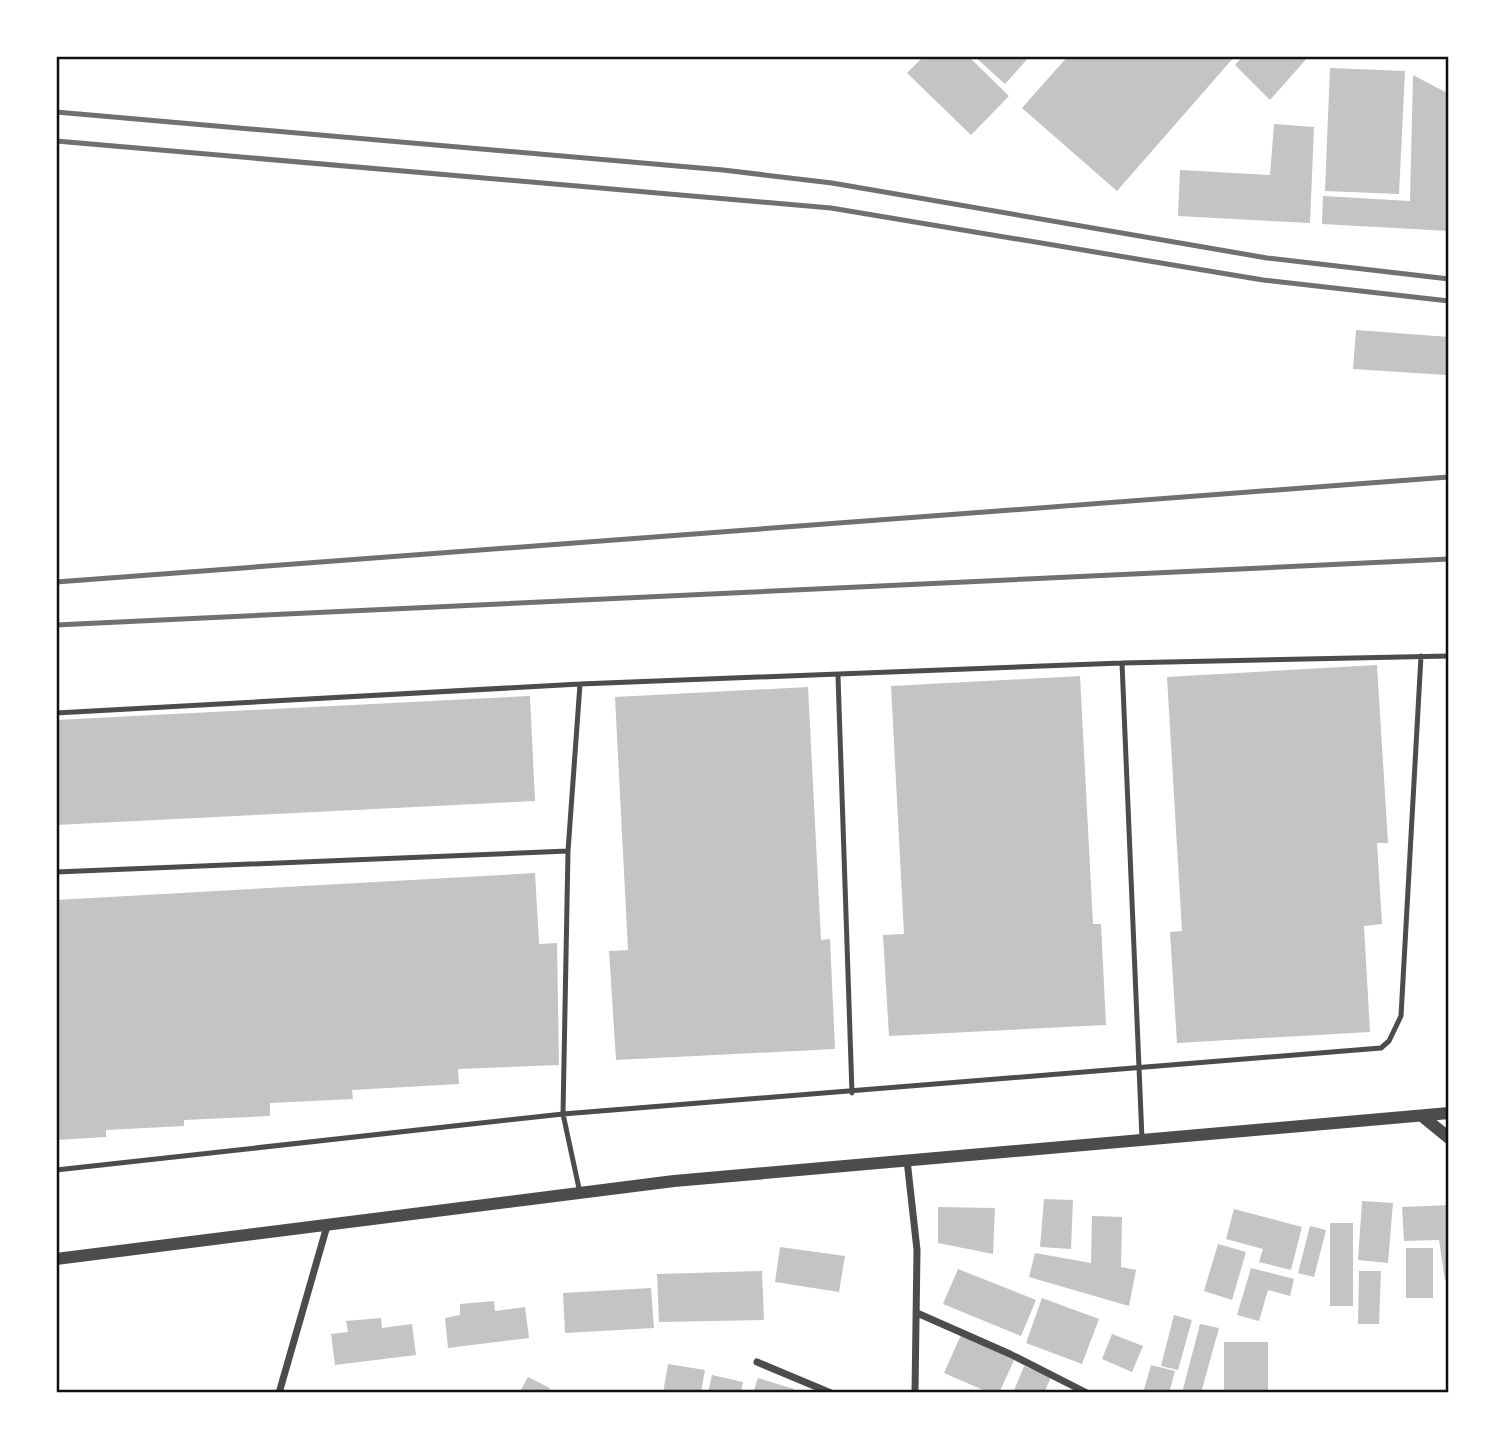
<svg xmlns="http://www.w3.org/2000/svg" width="1505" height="1449" font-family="Inter,sans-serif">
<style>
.building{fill:#c4c4c4}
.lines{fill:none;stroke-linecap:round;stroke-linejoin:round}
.service{stroke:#4c4c4c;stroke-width:5}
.minor{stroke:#4c4c4c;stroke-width:7}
.tertiary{stroke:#4c4c4c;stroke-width:12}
.rail{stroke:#707070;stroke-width:5}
.neatline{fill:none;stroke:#111;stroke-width:2.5}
</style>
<rect width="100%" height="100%" fill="#fff"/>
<path class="building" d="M924 56H968L1009 96 971 135 907 73Z
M974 56H1030L1005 84Z
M1068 56H1235L1117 191 1022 108Z
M1243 56H1309L1270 100 1235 65Z
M1330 68 1405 71 1399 194 1325 191Z
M1413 75 1449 94V231L1322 224 1323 196 1410 201Z
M1274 124 1314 127 1310 223 1178 216 1180 170 1270 175Z
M1356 330 1449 337 1447 375 1353 369Z
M1377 665 1388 843H1377L1382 924 1364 926 1370 1032 1177 1043 1170 932 1182 931 1167 677Z
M1080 676 1093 924H1101L1106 1025 889 1036 883 935 904 934 891 686Z
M808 687 821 940 830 939 835 1049 616 1060 609 951 628 950 615 697Z
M530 696 535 801 56 825V720Z
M535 873 539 944 557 943 559 1065 458 1069 459 1084 352 1090 353 1099 270 1103V1116L184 1120V1126L106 1130V1137L56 1140V900Z
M1044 1199 1073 1200 1071 1249 1040 1247Z
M1362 1201 1393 1203 1388 1263 1358 1260Z
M1449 1205V1279L1445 1280 1439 1240 1404 1241 1402 1207Z
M938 1207 995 1208 993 1254 938 1243Z
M1234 1209 1302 1227 1291 1270 1259 1262 1263 1249 1226 1239Z
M1092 1216 1122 1217 1121 1267 1136 1270 1129 1306 1029 1277 1035 1253 1091 1263Z
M1330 1223H1353V1306H1330Z
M1310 1226 1326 1230 1314 1277 1298 1273Z
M1218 1244 1246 1252 1232 1300 1204 1291Z
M780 1247 845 1256 839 1292 775 1282Z
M1406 1248H1433V1298H1406Z
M1251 1268 1294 1279 1290 1296 1268 1290 1259 1321 1237 1315Z
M958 1269 1036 1300 1021 1336 943 1304Z
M762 1271 764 1320 659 1322 657 1274Z
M1359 1271H1381L1379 1324H1358Z
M651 1288 654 1328 565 1333 563 1293Z
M1042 1298 1099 1319 1082 1364 1026 1343Z
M494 1301 495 1311 525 1307 529 1338 448 1348 445 1318 460 1315V1304Z
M1174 1315 1192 1320 1178 1370 1161 1366Z
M381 1318 382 1328 412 1324 416 1355 335 1365 331 1334 348 1332 346 1321Z
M1200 1324 1219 1328 1201 1393H1182Z
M1112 1334 1143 1346 1132 1372 1102 1359Z
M961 1335 1015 1358 999 1393H990L944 1373Z
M1224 1342H1268V1393H1224Z
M668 1364 705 1370 701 1393H663Z
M1151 1365 1175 1371 1169 1393H1143Z
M1024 1366 1051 1377 1044 1393H1013Z
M712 1375 743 1382 741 1393H708Z
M528 1377 550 1388 547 1393H519Z
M758 1378 794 1389 793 1393H753Z"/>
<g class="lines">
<path class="service" d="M1122 663 1142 1139
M838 676 852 1093
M56 713 580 684 1122 663 1449 656
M56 872 568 851
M56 1170 563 1114 1381 1048 1389 1041 1401 1016 1421 656
M580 1193 563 1114 568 851 580 684"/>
<path class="minor" d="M907 1160 917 1250 915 1393
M917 1313 1010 1354 1087 1393
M757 1362 831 1393
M279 1393 327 1226"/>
<path class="tertiary" d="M1422 1116 1449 1138
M56 1259 674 1181 1449 1113"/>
<path class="rail" d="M56 112 723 170 832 183 1267 258 1449 279
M56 141 831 208 1263 280 1449 301
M56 582 1449 477
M56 625 1449 559"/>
</g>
<rect width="1505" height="1449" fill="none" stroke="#ffffff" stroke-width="116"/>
<rect x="58" y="58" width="1389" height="1333" class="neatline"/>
</svg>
